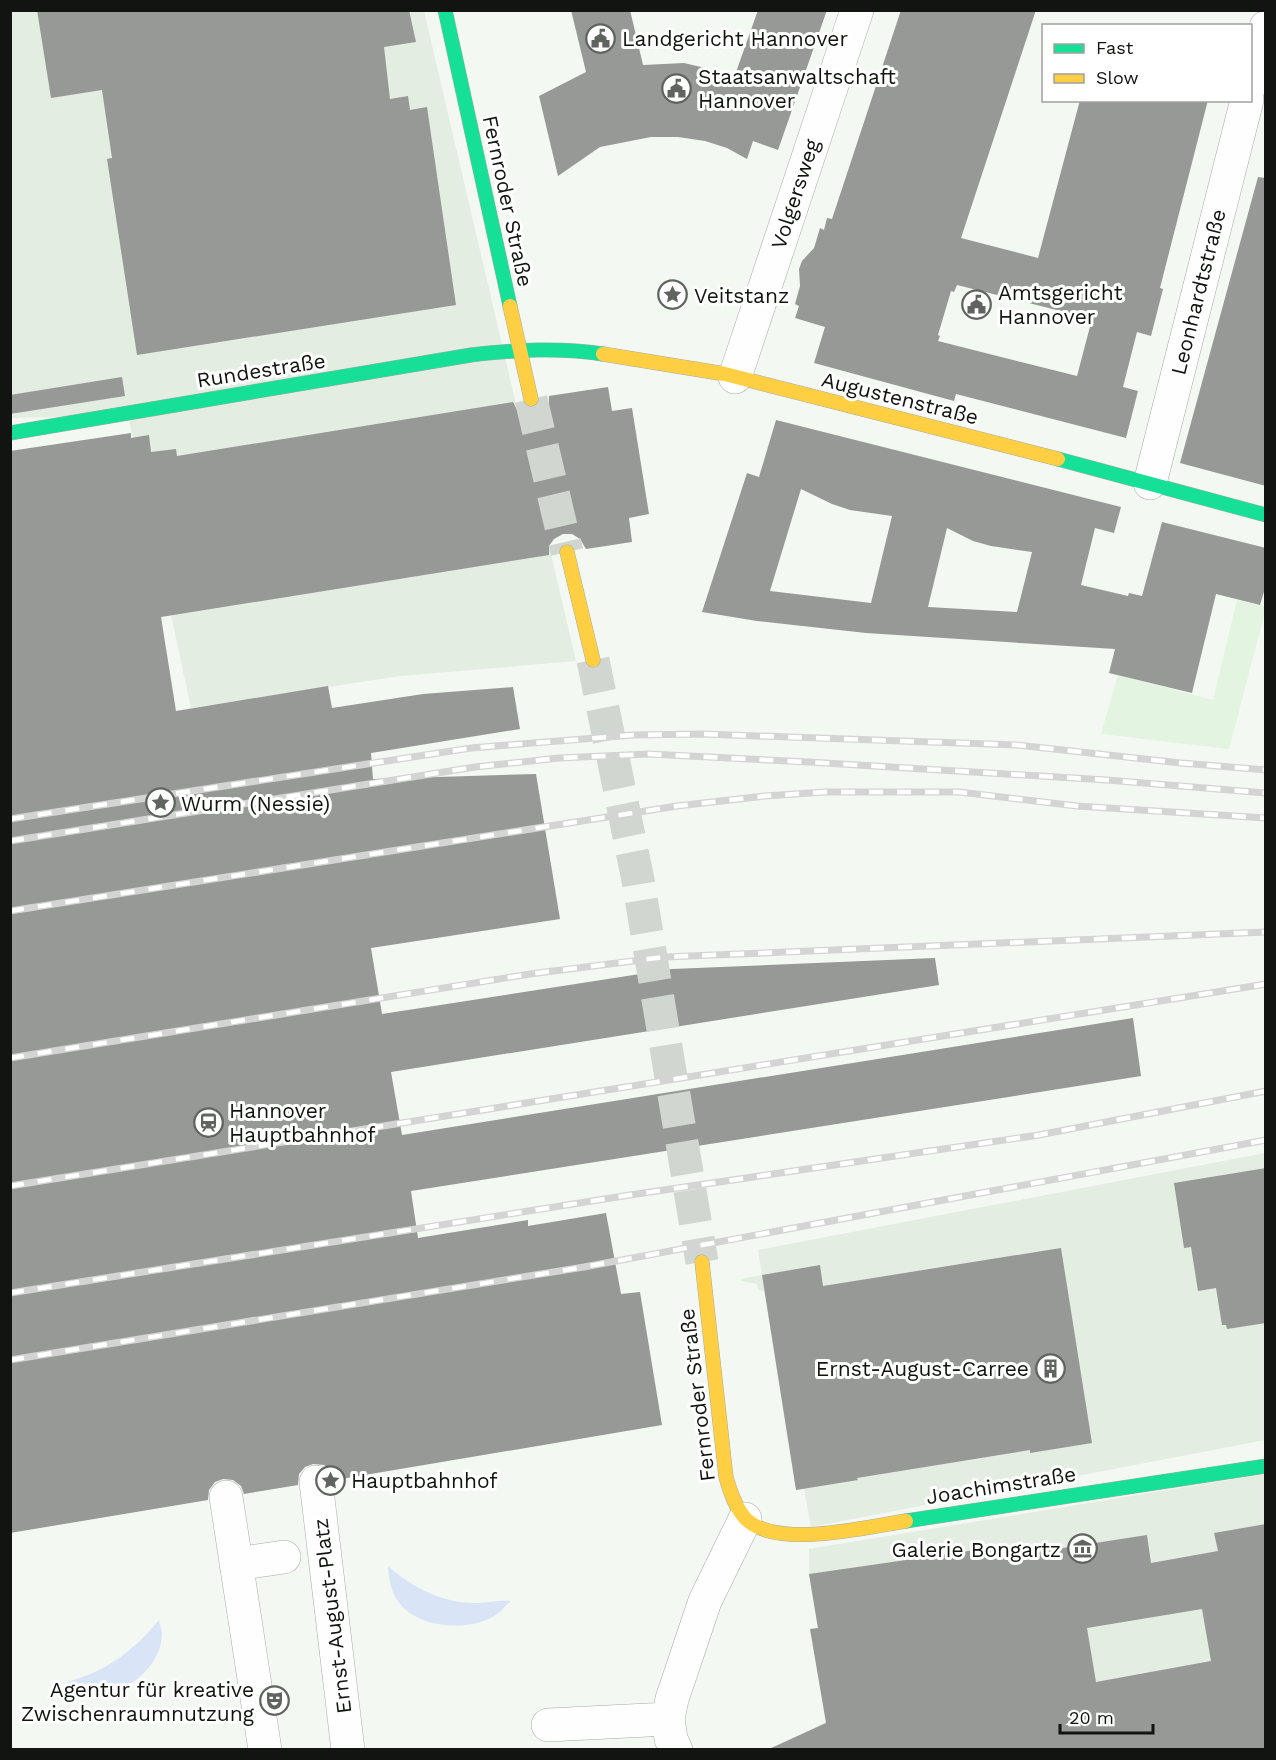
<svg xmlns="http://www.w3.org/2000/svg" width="1276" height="1760" font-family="'Work Sans',sans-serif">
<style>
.built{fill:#e3ede1}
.green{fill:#e3f5e0}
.water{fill:#dae4f7}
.building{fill:#969995;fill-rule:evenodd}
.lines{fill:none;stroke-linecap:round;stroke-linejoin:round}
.secondary-tunnel{stroke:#d1d6d0;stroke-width:33;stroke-dasharray:33 16;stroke-linecap:butt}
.street-casing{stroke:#a8aba7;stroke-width:34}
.fast-casing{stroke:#a8aba7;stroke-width:15}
.slow-casing{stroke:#a8aba7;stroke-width:15}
.street{stroke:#fdfefd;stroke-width:33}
.fast{stroke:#16e098;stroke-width:14}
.slow{stroke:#ffcf43;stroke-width:14}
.rail-casing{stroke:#d3d4d3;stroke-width:7}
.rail{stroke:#fff;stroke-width:4.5;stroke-dasharray:14;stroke-linecap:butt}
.labels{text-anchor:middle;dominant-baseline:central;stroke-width:6;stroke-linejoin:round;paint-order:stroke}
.poi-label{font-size:21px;fill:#111410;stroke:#fff;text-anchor:start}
.street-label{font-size:21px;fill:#111410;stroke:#fff}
</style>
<rect width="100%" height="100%" fill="#f3f8f2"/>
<path class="built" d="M11 11H424L576 661 400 676 191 708 128 415 11 418Z
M1265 1153V1440L811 1527 804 1489 796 1490 765 1295 764 1291 758 1290 757 1284 742 1281 741 1279 762 1275 758 1250Z
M1265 1474V1749L769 1750 832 1719 809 1574V1549Z"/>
<path class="green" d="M1237 600 1265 607V612L1229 749 1101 734 1118 675 1213 700Z"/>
<path class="water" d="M388 1566C413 1588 444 1604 478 1603 489 1603 499 1600 511 1601 506 1605 502 1611 497 1614 472 1632 421 1629 401 1605 391 1594 389 1580 388 1566Z
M159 1620C160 1625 162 1630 162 1634 161 1669 122 1699 88 1692 81 1690 73 1685 67 1682 107 1671 132 1652 159 1620Z"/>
<path class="building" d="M37 10H409L416 42 384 47 390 99 408 96 410 110 427 107 456 305 137 355 107 159 112 158 102 90 51 98Z
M571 10H630L643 65 684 63 735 75 758 10H827L778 150 753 141 747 159 727 148 705 141 678 137H651L600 147 558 176 539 96 586 72Z
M901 10H1036L961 238 1038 258 1080 100H1208L1160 288 1163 289 1151 336 1137 332 1123 387 1138 391 1126 438 956 394 954 401 814 363 825 327 795 318 799 306 795 304 800 286 799 269 802 261 814 248 820 228 824 230 827 218 832 219ZM957 285 1092 319 1077 376 938 341 940 336 938 335 951 291 954 292Z
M1258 177 1266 178V486L1180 463Z
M122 377 125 396 10 414V395Z
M608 387 612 411 632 408 649 514 629 518 632 542 586 549 580 539 572 534H563L554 539 549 546V555L161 617 176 711 328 686 332 708 423 694 513 687 520 729 371 753 373 779 536 774 560 919 371 948 382 1014 672 969 935 958 939 985 391 1072 402 1135 1133 1018 1141 1076 411 1191 418 1238 528 1220V1226L606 1213 621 1294 640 1292 662 1425 335 1480 331 1471 324 1465 313 1464 305 1467 299 1474 298 1485 244 1494 241 1486 233 1480 223 1479 215 1482 209 1490 208 1500 10 1533V451L131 433V438L149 435 151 452 176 449 177 456 513 402 518 412 526 417H534L544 412 549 405V396Z
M776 420 1121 507 1114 533 1095 528 1081 585 1128 596 1129 593 1142 596 1162 522 1266 548V585L1260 605 1216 594 1192 693 1109 673 1115 649 866 633 757 621 702 612 747 473 759 477ZM801 489 832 504 850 510 892 516 871 603 770 591ZM947 528 973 541 991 546 1032 552 1017 612 928 607Z
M1266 1168V1323L1227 1329 1226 1325H1222L1216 1288 1198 1291 1191 1247 1184 1248 1174 1183Z
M1061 1248 1092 1443 1030 1453V1450L857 1478 858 1480 796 1490 762 1275 820 1265 823 1286Z
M1266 1524V1749H769L826 1723 810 1629 818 1628 809 1574 1003 1546 1004 1557 1147 1535 1151 1563 1218 1551 1214 1533ZM1202 1609 1211 1661 1096 1682 1087 1628Z"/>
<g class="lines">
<path class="secondary-tunnel" d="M531 399 567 552
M593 660 638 880 702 1262"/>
<defs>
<path id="street" d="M1250 85 1266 27
M735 377 857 10
M1150 483 1247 100
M316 1482 348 1750
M226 1497 265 1750
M236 1564 284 1557
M548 1725 668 1719
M676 1750 671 1739 668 1719 672 1699 705 1601 745 1519"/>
<path id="fast" d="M445 10 510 306
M10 433 471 355C515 350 559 347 603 354
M1058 459 1266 515
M906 1521 1266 1466"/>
<path id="slow" d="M510 306 531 399
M603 354 725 374 1058 459
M567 552 593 660
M702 1262 726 1477C730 1491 735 1507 745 1518 775 1550 867 1527 906 1521"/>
</defs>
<use href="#street" class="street-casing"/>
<use href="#fast" class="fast-casing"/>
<use href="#slow" class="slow-casing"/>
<use href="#street" class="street"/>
<use href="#fast" class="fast"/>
<use href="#slow" class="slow"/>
<defs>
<path id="rail" d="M10 819 471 748 633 735 703 734 1017 745 1181 763 1266 770
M10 841 475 767 559 758 649 754 808 762 1107 780 1266 793
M10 911 677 806 765 796 825 792H959L1077 806 1266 818
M10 1058 530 974 665 957 1266 932
M10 1186 1266 984
M10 1293 630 1195 1039 1135 1266 1091
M10 1360 584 1267 1266 1140"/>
</defs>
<use href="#rail" class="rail-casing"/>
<use href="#rail" class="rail"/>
</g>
<defs>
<symbol id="civic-ring" viewBox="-11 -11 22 22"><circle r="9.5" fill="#fff" stroke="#60645f" stroke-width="1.5"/><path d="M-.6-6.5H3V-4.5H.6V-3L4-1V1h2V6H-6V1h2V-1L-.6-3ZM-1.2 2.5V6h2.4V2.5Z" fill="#60645f"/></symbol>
<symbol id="sight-ring" viewBox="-11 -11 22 22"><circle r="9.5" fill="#fff" stroke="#60645f" stroke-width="1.5"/><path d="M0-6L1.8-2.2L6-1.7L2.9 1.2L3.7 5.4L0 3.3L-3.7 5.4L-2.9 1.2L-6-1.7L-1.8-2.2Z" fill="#60645f"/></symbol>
<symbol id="station-ring" viewBox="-11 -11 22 22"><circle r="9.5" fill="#fff" stroke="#60645f" stroke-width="1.5"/><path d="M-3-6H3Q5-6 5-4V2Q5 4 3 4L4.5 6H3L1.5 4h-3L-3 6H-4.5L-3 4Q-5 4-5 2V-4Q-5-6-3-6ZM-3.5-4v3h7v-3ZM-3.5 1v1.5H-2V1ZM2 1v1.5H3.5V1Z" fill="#60645f"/></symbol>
<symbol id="building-ring" viewBox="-11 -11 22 22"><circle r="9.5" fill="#fff" stroke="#60645f" stroke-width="1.5"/><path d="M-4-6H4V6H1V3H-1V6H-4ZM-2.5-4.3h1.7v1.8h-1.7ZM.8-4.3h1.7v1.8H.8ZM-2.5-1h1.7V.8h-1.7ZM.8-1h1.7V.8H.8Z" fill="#60645f"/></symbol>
<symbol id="museum-ring" viewBox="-11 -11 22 22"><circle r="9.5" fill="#fff" stroke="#60645f" stroke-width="1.5"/><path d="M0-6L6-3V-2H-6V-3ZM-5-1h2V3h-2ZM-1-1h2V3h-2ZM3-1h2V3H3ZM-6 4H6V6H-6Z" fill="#60645f"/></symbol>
<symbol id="theatre-ring" viewBox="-11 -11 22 22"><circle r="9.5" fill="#fff" stroke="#60645f" stroke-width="1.5"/><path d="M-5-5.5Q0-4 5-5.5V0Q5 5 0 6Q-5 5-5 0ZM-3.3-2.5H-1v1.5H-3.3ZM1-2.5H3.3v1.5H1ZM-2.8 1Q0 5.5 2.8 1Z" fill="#60645f"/></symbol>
</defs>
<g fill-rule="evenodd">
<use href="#civic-ring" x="584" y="22" width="33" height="33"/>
<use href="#civic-ring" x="660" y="72" width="33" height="33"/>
<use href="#sight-ring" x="656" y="278" width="33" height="33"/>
<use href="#civic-ring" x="960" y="288" width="33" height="33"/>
<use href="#sight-ring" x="144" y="786" width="33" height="33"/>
<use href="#station-ring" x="192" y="1106" width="33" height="33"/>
<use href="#building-ring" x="1034" y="1352" width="33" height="33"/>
<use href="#sight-ring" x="314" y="1464" width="33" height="33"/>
<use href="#museum-ring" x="1066" y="1532" width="33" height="33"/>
<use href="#theatre-ring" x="258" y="1684" width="33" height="33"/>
</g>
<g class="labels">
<g class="poi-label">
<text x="622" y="38">Landgericht Hannover</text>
<text x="698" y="76">Staatsanwaltschaft<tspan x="698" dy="24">Hannover</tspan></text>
<text x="998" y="292">Amtsgericht<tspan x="998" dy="24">Hannover</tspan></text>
<text x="694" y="295">Veitstanz</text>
<text x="181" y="803">Wurm (Nessie)</text>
<text x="229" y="1110">Hannover<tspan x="229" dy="24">Hauptbahnhof</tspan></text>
<text x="1029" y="1368" text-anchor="end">Ernst-August-Carree</text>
<text x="351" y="1480">Hauptbahnhof</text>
<text x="1061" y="1549" text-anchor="end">Galerie Bongartz</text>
<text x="254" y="1689" text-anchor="end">Agentur für kreative<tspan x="254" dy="24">Zwischenraumnutzung</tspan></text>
</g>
<g class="street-label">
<text transform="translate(795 194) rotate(-72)">Volgersweg</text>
<text transform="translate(508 201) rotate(78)">Fernroder Straße</text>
<text transform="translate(1198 292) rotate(-76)">Leonhardtstraße</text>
<text transform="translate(261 370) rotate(-9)">Rundestraße</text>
<text transform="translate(900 398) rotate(14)">Augustenstraße</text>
<text transform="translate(697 1395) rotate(-97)">Fernroder Straße</text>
<text transform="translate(1001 1485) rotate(-9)">Joachimstraße</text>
<text transform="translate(332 1616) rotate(-97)">Ernst-August-Platz</text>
</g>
</g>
<rect width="1276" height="1760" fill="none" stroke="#111410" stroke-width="24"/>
<rect x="1042" y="24" width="210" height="78" fill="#ffffff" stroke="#a0a19f" stroke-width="1.5"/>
<rect x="1054" y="44" width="30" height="9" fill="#16e098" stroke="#a0a19f" stroke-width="1.5"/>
<text x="1096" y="54" font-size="18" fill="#111410">Fast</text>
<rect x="1054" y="74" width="30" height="9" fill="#ffcf43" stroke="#a0a19f" stroke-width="1.5"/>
<text x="1096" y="84" font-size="18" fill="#111410">Slow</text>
<path d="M1060 1724v9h93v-9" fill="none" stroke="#111410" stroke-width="3"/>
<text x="1069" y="1724" font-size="18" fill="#111410" stroke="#ffffff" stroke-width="4.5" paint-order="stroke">20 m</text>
</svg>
